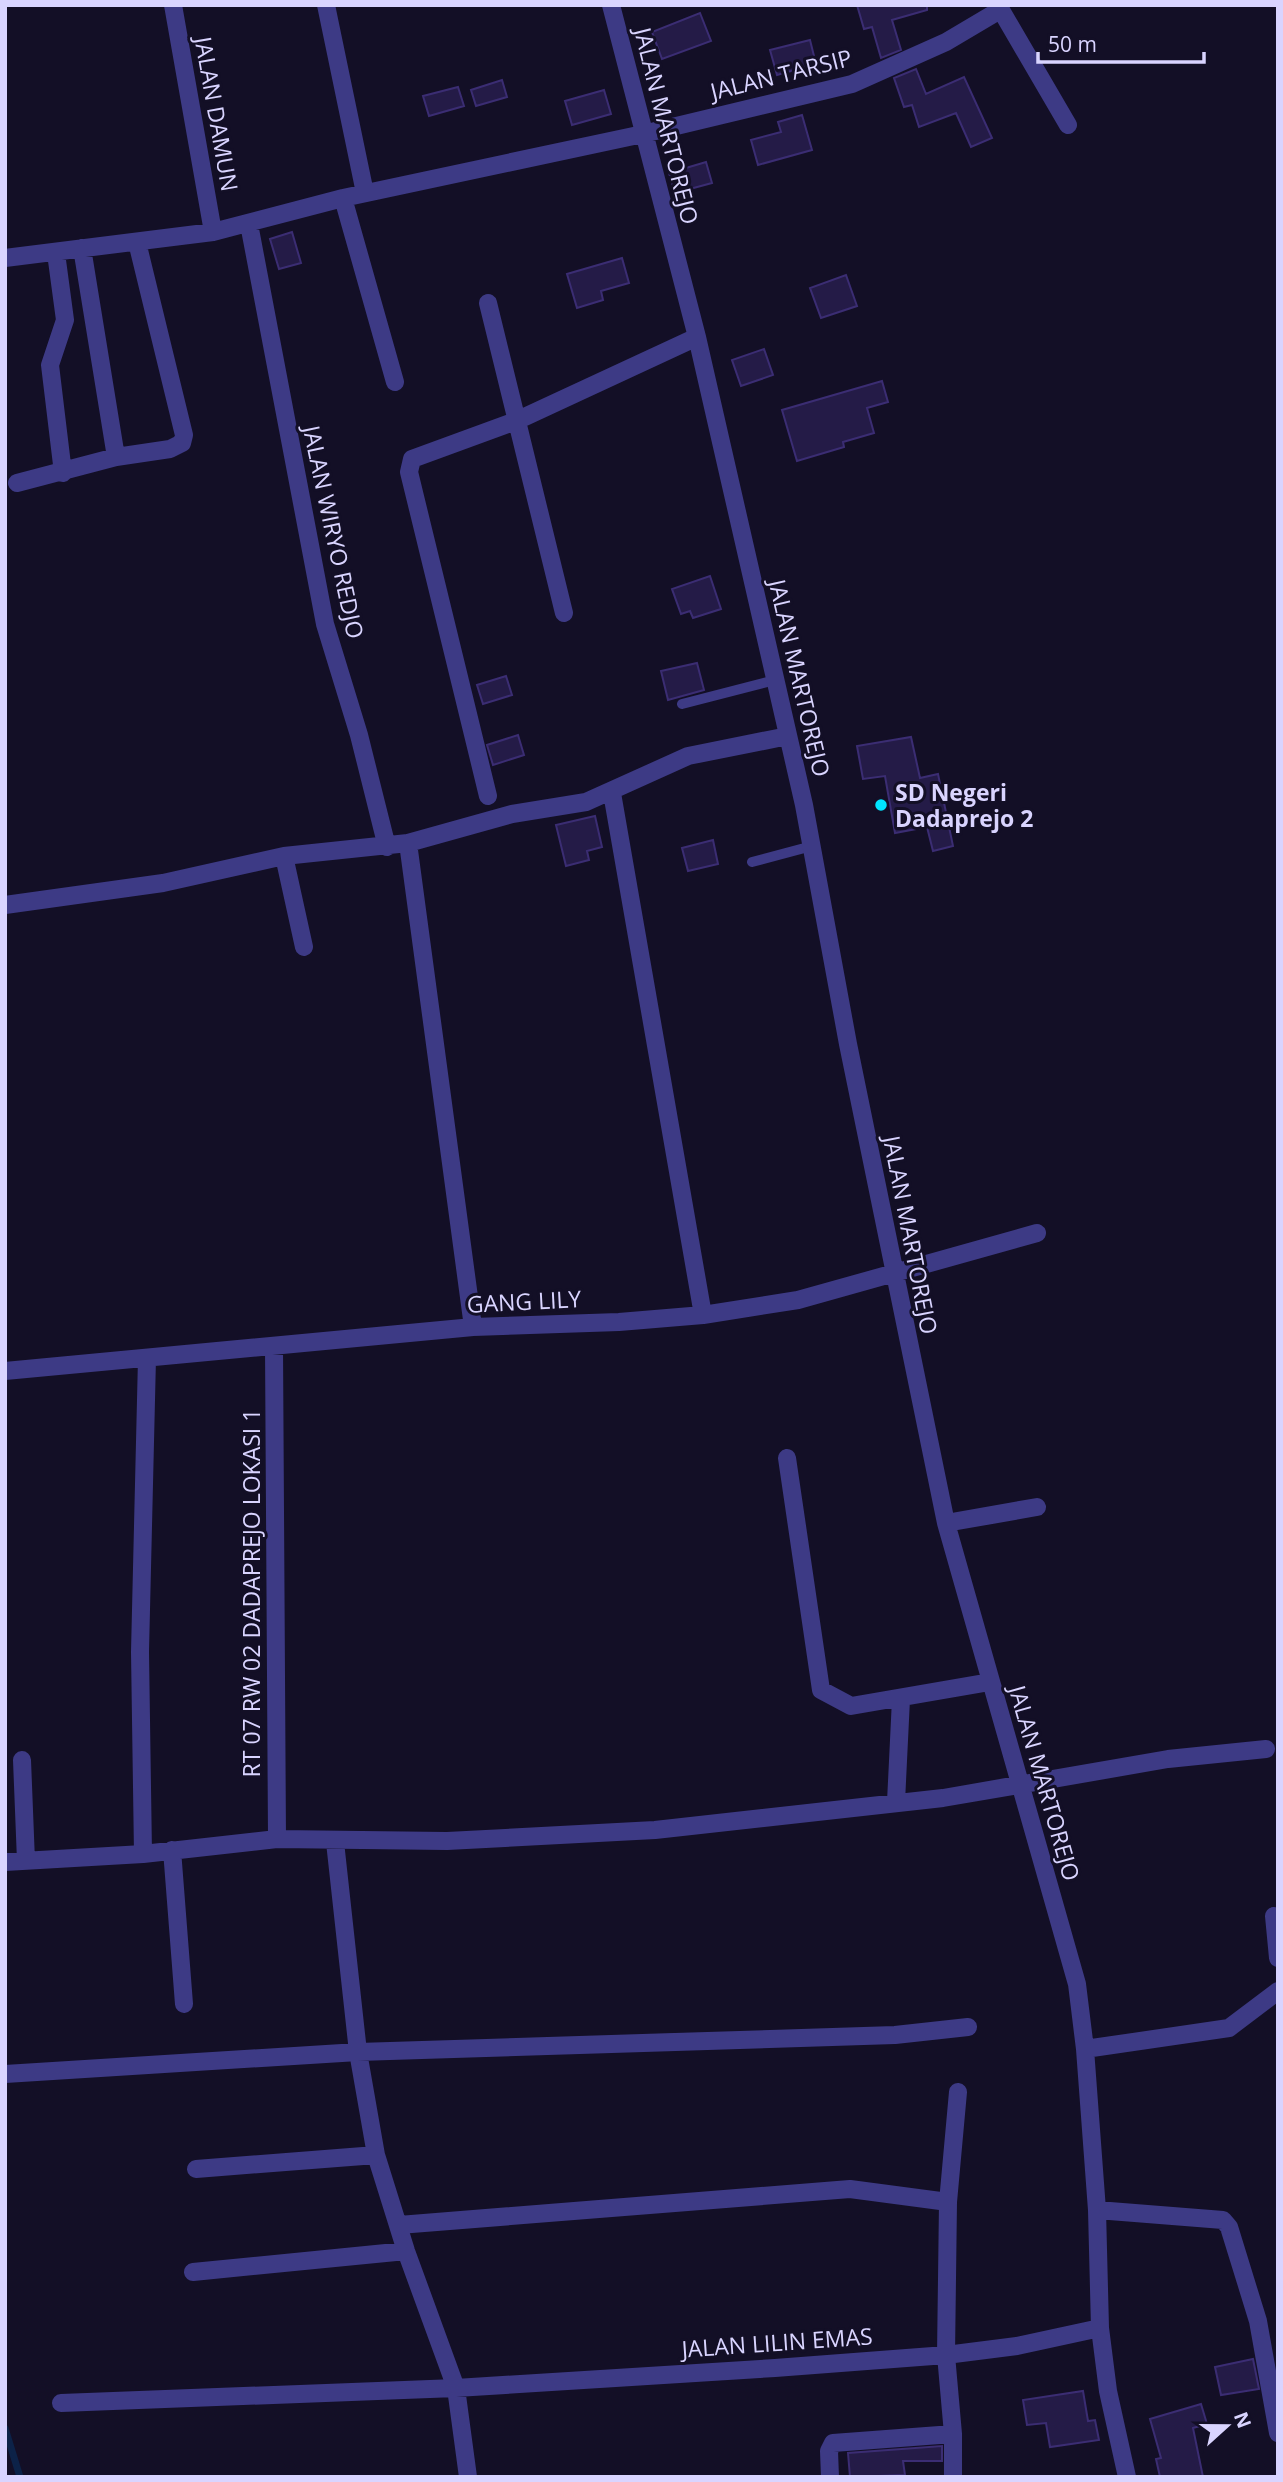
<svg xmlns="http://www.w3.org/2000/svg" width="1283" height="2482" font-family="'Open Sans',sans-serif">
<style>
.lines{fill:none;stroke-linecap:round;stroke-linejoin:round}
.stream{stroke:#0c2248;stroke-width:7}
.building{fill:#241b47;stroke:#3b2d73;stroke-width:2}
.service{stroke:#3d3a85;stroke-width:10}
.minor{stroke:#3d3a85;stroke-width:18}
.poi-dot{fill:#00e5ff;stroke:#130f26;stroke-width:2.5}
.labels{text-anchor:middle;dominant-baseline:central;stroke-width:6;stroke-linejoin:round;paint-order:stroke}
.street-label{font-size:23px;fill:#d9d4ff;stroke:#130f26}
.poi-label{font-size:23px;font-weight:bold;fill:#d9d4ff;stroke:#130f26;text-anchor:start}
</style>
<rect width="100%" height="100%" fill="#130f26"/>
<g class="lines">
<path class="stream" d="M5 2428 20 2477"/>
</g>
<path class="building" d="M857 5H927V10L892 20 901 50 881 58 872 27 864 29Z
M700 13 711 41 662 59 652 32Z
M810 40 816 64 777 75 770 50Z
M916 69 926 94 964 77 992 138 971 147 956 113 919 127 912 105 904 107 894 78Z
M502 80 507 97 476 106 471 90Z
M458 87 464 106 429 116 423 96Z
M604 90 611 114 572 125 565 101Z
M802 115 812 150 758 165 751 140 781 132 778 122Z
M706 162 712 183 675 193 669 173Z
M292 232 301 263 279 269 270 239Z
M622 258 629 283 601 291 603 300 577 308 567 274Z
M846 275 857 306 821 318 810 288Z
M764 349 773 375 741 386 732 360Z
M882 381 888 402 867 408 874 433 843 442 844 447 797 461 782 410Z
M710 576 721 609 693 618 690 611 681 614 672 589Z
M697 663 704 690 668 700 661 671Z
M506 676 512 695 483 704 477 685Z
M518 735 524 755 493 765 487 745Z
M911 737 920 778 938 774 953 846 933 851 927 827 895 833 885 776 863 779 857 746Z
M595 816 602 847 587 851 589 860 566 866 556 825Z
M713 840 718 864 688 871 682 848Z
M1253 2359 1259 2389 1221 2395 1215 2367Z
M1083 2391 1088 2421 1095 2420 1099 2440 1050 2447 1046 2423 1027 2425 1023 2400Z
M1201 2404 1207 2424 1193 2428 1203 2477H1160L1156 2459 1161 2458 1150 2419Z
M942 2446V2461H903L905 2475 850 2477 848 2453Z"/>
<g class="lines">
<path class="service" d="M682 704 775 680
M752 862 812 846"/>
<path class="minor" d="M173 5 213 232
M326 5 365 193
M611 5 697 337 804 805 848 1044 946 1523 1077 1984 1085 2049 1097 2210 1100 2328 1108 2391 1127 2477
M998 5 1068 125
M343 198 395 382
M249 224 325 624 359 735 387 847
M82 248 116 457
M56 253 65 320 50 365 63 473
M5 258 213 232 343 198 643 134 852 84 946 42 1000 10
M488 303 564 613
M17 483 116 457 170 449 182 443 184 435 137 242
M612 793 703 1315
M488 796 409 472 412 459 516 421 697 337
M408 843 473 1327
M284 856 304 947
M5 905 163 883 284 856 408 843 512 814 586 802 688 756 788 736
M274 1347 277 1839
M5 1371 473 1327 619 1322 703 1315 798 1300 1037 1233
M787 1458 821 1690 851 1706 990 1682
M946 1523 1037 1507
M22 1760 26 1861
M896 1802 901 1699
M335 1842 358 2052 376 2155 406 2251 456 2388 468 2477
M172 1850 184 2004
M143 1854 140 1652 147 1358
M5 1862 143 1854 277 1839 447 1841 655 1830 943 1798 1168 1759 1266 1749
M1274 1916 1278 1958
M1085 2049 1229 2028 1278 1991
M5 2074 358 2052 895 2035 968 2027
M196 2169 376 2155
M1097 2210 1223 2220 1229 2227 1258 2321 1278 2433
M399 2225 850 2189 948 2202
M193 2272 406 2251
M61 2403 456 2388 775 2368 946 2355 1017 2346 1100 2328
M830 2477 829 2451 833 2443 953 2434
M953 2477V2434L946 2355 948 2202 958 2092"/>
</g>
<circle class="poi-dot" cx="881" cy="805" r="7"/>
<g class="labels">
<g class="street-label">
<text transform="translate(781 74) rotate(-14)">JALAN TARSIP</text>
<text transform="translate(217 114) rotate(80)">JALAN DAMUN</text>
<text transform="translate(667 126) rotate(76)">JALAN MARTOREJO</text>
<text transform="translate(334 532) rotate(78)">JALAN WIRYO REDJO</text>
<text transform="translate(800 678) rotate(77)">JALAN MARTOREJO</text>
<text transform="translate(911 1235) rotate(79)">JALAN MARTOREJO</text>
<text transform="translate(524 1301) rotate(-3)">GANG LILY</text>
<text transform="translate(251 1593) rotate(-90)">RT 07 RW 02 DADAPREJO LOKASI 1</text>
<text transform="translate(1045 1783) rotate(74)">JALAN MARTOREJO</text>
<text transform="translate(777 2342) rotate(-4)">JALAN LILIN EMAS</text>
</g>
<g class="poi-label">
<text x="895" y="792">SD Negeri<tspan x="895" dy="26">Dadaprejo 2</tspan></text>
</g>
</g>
<rect width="1283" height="2482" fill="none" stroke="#d9d4ff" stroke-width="14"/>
<g transform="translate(1227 2426) rotate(69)" stroke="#130f26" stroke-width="5" paint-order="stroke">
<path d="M0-5L12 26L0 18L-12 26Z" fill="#d9d4ff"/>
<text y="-10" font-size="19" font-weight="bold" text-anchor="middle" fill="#d9d4ff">N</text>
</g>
<path d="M1038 52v10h166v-10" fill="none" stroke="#d9d4ff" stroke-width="3.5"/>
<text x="1048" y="52" font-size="21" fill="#d9d4ff" stroke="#130f26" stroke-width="5" paint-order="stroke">50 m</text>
</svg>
